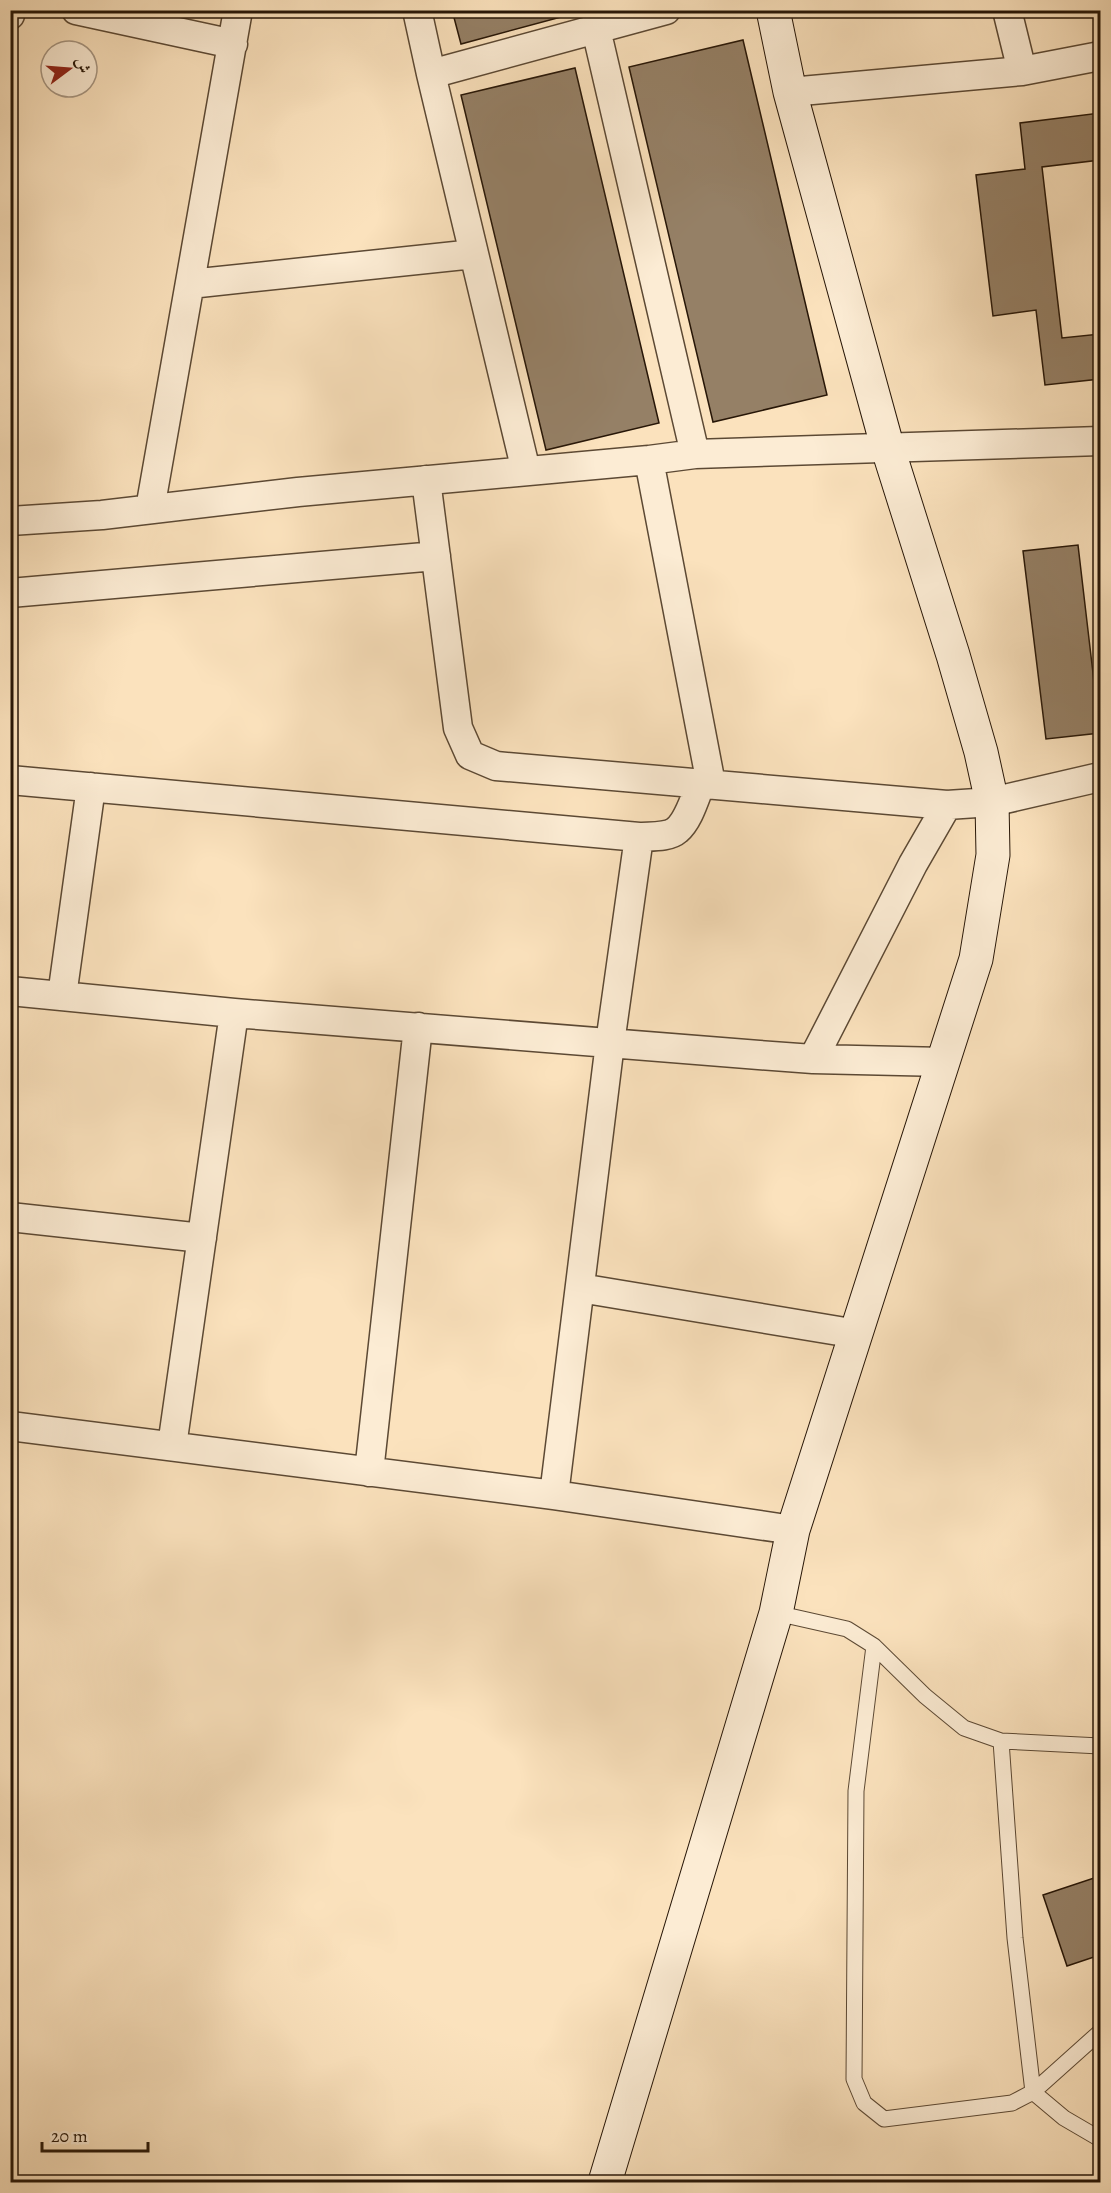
<svg xmlns="http://www.w3.org/2000/svg" width="1111" height="2193" font-family="Alegreya,Amiri,serif">
<style>
.building{fill:#958066;stroke:#271607;stroke-width:1.5}
.lines{fill:none;stroke-linecap:round;stroke-linejoin:round}
.lane-casing{stroke:#5c4934;stroke-width:17}
.street-casing{stroke:#5c4934;stroke-width:31}
.secondary-casing{stroke:#271607;stroke-width:35}
.lane{stroke:#fcecd4;stroke-width:15}
.street{stroke:#fcecd4;stroke-width:28}
.secondary{stroke:#fcecd4;stroke-width:33}
</style>
<rect width="100%" height="100%" fill="#fbe2bd"/>
<filter id="stains"><feTurbulence type="fractalNoise" baseFrequency=".00333" numOctaves="4"/><feColorMatrix values="0 0 0 0 .2 0 0 0 0 .09 0 0 0 0 .02 0 0 0 .5 -.17"/></filter>
<radialGradient id="worn" r=".72"><stop offset=".6" stop-color="#630" stop-opacity="0"/><stop offset="1" stop-color="#630" stop-opacity=".3"/></radialGradient>
<path class="building" d="M452 10H587L461 44Z
M743 40 827 395 713 422 629 67Z
M575 68 659 423 546 450 461 95Z
M1100 113V160L1042 167 1062 338 1100 334V379L1045 385 1036 310 993 316 976 175 1025 169 1020 123Z
M1078 545 1100 733 1046 739 1023 551Z
M1100 1876V1955L1067 1966 1043 1895Z"/>
<g class="lines">
<defs>
<path id="lane" d="M776 1613 847 1629 874 1646 925 1696 964 1728 1001 1741 1100 1746
M874 1646 856 1791 854 2079 864 2103 884 2119 1012 2103 1033 2092 1100 2032
M1001 1741 1015 1938 1033 2092 1064 2118 1100 2139"/>
<path id="street" d="M76 10 233 44
M417 10 431 74 526 471
M1007 10 1022 71
M10 15 11 10
M596 29 695 454
M431 74 666 10
M790 92 1022 71 1100 56
M190 284 474 254
M649 460 711 784
M426 480 458 728 470 755 496 766 947 805 992 802 1100 777
M150 509 238 10
M10 521 102 515 298 492 649 460 695 454 1100 441
M10 593 436 556
M10 780 639 837C650 836 668 838 677 830 689 820 695 797 701 783
M10 991 234 1013 759 1055 813 1059 944 1062
M62 996 91 787
M813 1059 913 864 947 805
M10 1217 202 1238
M580 1288 857 1334
M10 1426 554 1495 793 1530
M172 1446 234 1013
M369 1472 418 1027
M554 1495 610 1043 639 837"/>
<path id="secondary" d="M605 2182 776 1613 793 1530 976 959 993 855 992 802 981 752 953 655 888 449 790 92 773 10"/>
</defs>
<use href="#lane" class="lane-casing"/>
<use href="#street" class="street-casing"/>
<use href="#secondary" class="secondary-casing"/>
<use href="#lane" class="lane"/>
<use href="#street" class="street"/>
<use href="#secondary" class="secondary"/>
</g>
<rect width="1111" height="2193" fill="none" stroke="#fbe2bd" stroke-width="36"/>
<rect x="12" y="12" width="1087" height="2169" fill="none" stroke="#271607" stroke-width="3"/>
<rect x="18" y="18" width="1075" height="2157" fill="none" stroke="#271607" stroke-width="1.5"/>
<g transform="translate(69 69) rotate(74)"><circle r="28" fill="#fcecd4" stroke="#a79682" stroke-width="1.5"/>
<path d="M0-4.5L10 22L0 15L-10 22Z" fill="#8f2418"/>
<text y="-9" font-size="16" font-weight="bold" text-anchor="middle" fill="#271607">ش</text>
</g>
<path d="M42 2142v9h106v-9" fill="none" stroke="#271607" stroke-width="3"/>
<text x="51" y="2142" font-size="18" fill="#271607" stroke="#fcecd4" stroke-width="4.5" paint-order="stroke">20 m</text>
<rect width="100%" height="100%" filter="url(#stains)"/>
<rect width="100%" height="100%" fill="url(#worn)"/>
</svg>
